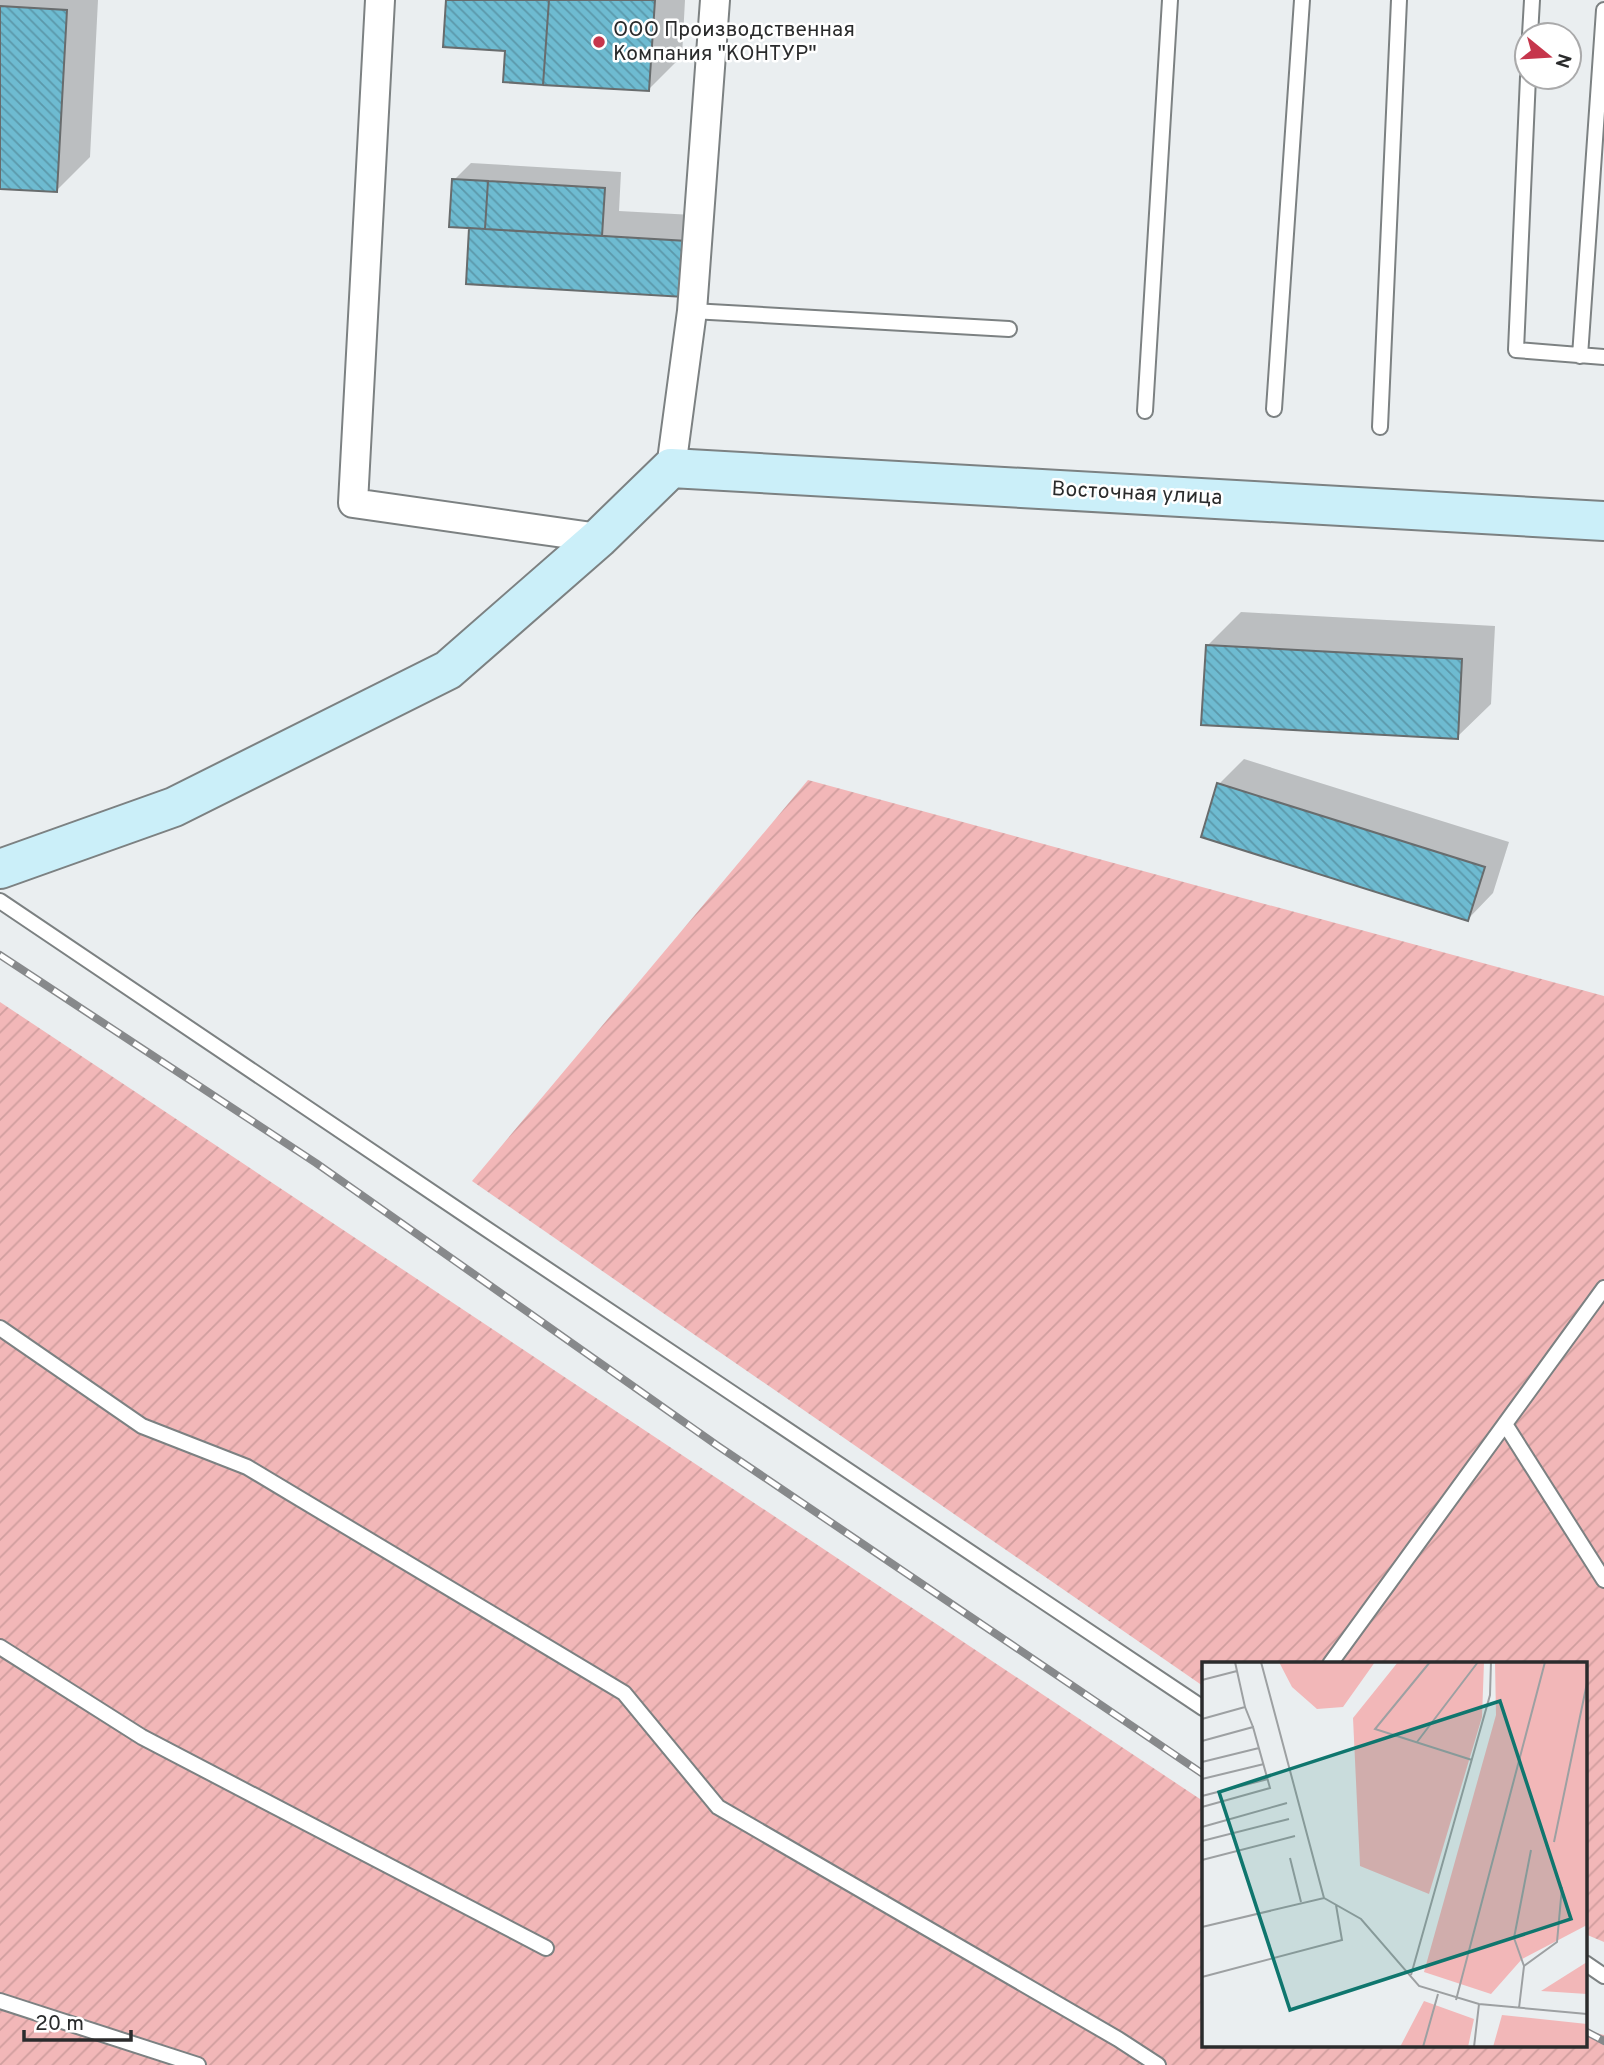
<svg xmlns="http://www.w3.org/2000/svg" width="1604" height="2065" font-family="Overpass,sans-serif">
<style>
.garden{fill:url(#garden-furrows)}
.shadow{fill:#0003}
.building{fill:url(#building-back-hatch);stroke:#686c6d;stroke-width:2}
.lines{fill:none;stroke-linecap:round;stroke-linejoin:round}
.lane-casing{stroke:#7c8182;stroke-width:18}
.street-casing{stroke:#7c8182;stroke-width:32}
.secondary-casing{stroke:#7c8182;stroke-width:42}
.lane{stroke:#fff;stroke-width:14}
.street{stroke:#fff;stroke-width:28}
.secondary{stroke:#cbeff9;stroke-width:38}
.rail-casing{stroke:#87898b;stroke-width:8}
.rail{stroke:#fff;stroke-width:5;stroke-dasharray:16;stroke-linecap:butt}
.poi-dot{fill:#c6364c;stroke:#fff;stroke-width:2.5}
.labels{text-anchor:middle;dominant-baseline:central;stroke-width:5;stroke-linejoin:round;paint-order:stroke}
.poi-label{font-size:21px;fill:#2a2b2c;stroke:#fff;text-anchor:start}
.street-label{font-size:21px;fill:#2a2b2c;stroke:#fff}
.inset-road{fill:none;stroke:#9da0a2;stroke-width:2}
.view{fill:#0f766e;fill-opacity:0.15;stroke:#0f766e;stroke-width:3.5}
.inset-edge{fill:none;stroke:#2a2b2c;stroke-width:3.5}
</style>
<defs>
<pattern id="garden-furrows" width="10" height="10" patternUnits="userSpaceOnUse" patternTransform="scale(1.75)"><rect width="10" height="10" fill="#f2b7b8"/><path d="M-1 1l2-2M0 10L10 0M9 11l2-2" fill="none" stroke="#d09e9e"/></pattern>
<pattern id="building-back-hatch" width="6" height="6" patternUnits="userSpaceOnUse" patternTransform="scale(1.75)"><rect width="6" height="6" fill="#6ebbd1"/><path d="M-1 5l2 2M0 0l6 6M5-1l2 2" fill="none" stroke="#5b98aa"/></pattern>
</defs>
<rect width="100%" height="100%" fill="#eaeef0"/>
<path class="garden" d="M808 780 1604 996V1942L1585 1934V1664H1203V1686L472 1181Z
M0 1002 1203 1801V2046H1585V2030L1604 2035V2065H0Z"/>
<path class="shadow" d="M0 0H98L90 157 57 190 0 187Z
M447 0H685L682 56 648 90 507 49Z
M471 163 621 172 619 211 712 216 683 295 471 229 454 180Z
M1241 612 1495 626 1491 704 1457 737 1207 646Z
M1244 759 1509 842 1493 893 1468 919 1219 784Z"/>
<path class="building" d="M446 0H549L543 85 503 82 505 51 443 47Z
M549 0H655L649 91 543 85Z
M0 6 67 10 57 192 0 189Z
M452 179 488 181 485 229 449 227Z
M488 181 605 188 602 236 485 229Z
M469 228 687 241 684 297 466 284Z
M1206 645 1462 659 1458 739 1201 725Z
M1217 783 1485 867 1468 921 1201 837Z"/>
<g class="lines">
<defs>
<path id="lane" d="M1530 35 1532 0
M1528 77 1516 350 1604 357
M692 311 1009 329
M1580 356 1604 10
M1274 409 1302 0
M1145 411 1170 0
M1380 427 1399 0
M0 901 482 1226 1203 1708
M0 1328 142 1426 247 1467 624 1693 718 1807 1118 2039 1158 2065
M1505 1424 1604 1580
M0 1647 142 1737 546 1948
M1330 1664 1604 1288
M1585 1963 1604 1976
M0 2001 198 2065"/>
<path id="street" d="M380 0 353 503 599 538
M671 468 692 311 715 0"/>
<path id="secondary" d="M0 869 174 807 448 670 599 538 671 468 1604 521"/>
</defs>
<use href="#lane" class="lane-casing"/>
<use href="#street" class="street-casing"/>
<use href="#secondary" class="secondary-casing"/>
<use href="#lane" class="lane"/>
<use href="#street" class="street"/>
<use href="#secondary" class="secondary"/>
<defs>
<path id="rail" d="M0 955 316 1163 718 1446 1203 1774
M1585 2031 1604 2041"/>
</defs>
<use href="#rail" class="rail-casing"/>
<use href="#rail" class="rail"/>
</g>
<circle class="poi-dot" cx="599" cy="42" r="7"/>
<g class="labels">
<g class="poi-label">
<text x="613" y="30">ООО Производственная<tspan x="613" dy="24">Компания "КОНТУР"</tspan></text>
</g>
<g class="street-label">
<text transform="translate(1137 494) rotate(3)">Восточная улица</text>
</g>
</g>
<g transform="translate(1202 1662)">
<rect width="385" height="385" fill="#eaeef0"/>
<path d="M77 0H173L141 45 115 47 90 25ZM385 300V332L339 329ZM300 353 385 362V385H291Z" fill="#f2b7b8"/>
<path d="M196 0H282L280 55 227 232 158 204 151 56ZM293 0H385V263L320 297 289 332 222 310 294 53ZM222 339 272 357 266 385H198Z" fill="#f2b7b8"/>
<path class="inset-road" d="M59 0 122 236M228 0 173 67 270 98M0 18 35 9M0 57 43 45 33 0M0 79 51 65 43 45M215 80 276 0M0 100 57 86M0 117 62 102M0 134 66 117M0 145 68 126 51 65M0 165 85 141M0 179 87 157M352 180 385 21M88 196 99 240M0 198 93 174M0 265 122 236 159 257 217 324 277 342 385 352M322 304 355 280 360 225M209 313 288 33 289 0M0 315 140 278 134 243M254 338 343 0M317 346 322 304 312 276 329 188M221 385 236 332M272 385 277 342"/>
<path class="view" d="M298 39 369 257 88 348 17 130Z"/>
<rect width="385" height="385" class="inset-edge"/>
</g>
<g transform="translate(1548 56) rotate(108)"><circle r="33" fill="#ffffff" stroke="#aaaaab" stroke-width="2"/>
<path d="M0-5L12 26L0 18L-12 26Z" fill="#c6364c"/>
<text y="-10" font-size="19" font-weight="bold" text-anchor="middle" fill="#2a2b2c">N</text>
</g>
<path d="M24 2030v10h107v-10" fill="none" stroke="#2a2b2c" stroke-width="3.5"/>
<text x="35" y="2030" font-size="21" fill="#2a2b2c" stroke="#ffffff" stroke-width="5" paint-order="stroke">20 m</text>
</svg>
